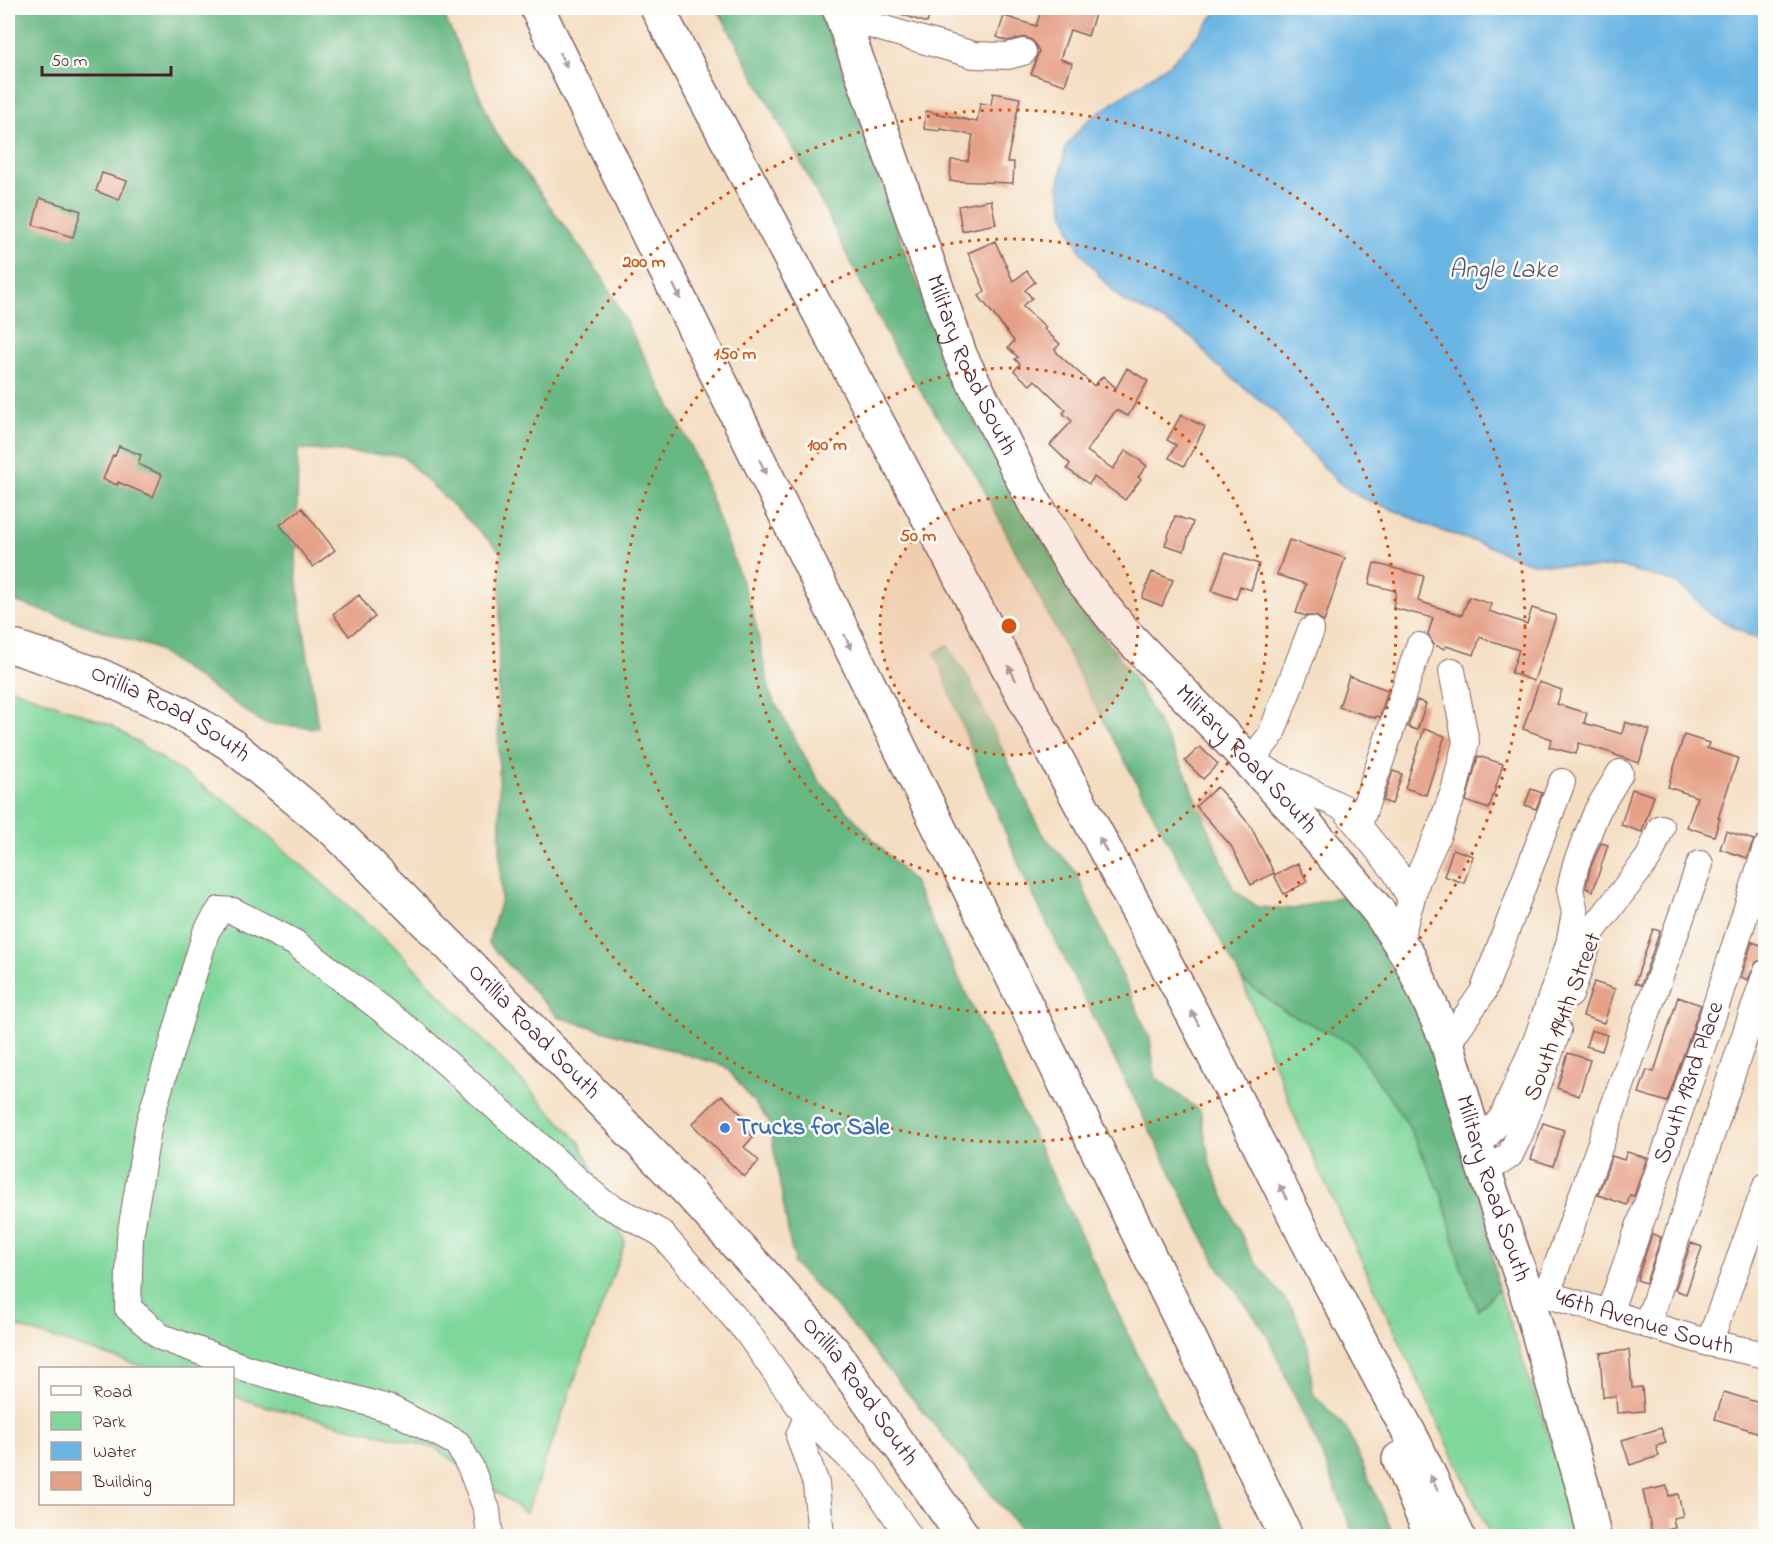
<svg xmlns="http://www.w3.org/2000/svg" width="1773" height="1544" font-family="'Indie Flower',sans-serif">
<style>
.green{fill:#80d79c;stroke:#657b64;stroke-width:1.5}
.forest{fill:#68b884;stroke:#596c58;stroke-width:1.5}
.water{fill:#6bb5e4;stroke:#5a6a88;stroke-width:1.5}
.building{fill:#e5a188}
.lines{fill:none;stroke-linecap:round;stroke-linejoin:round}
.minor-casing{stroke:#866260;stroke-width:28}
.major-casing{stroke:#866260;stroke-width:36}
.highway-casing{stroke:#866260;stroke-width:36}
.minor{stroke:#fff;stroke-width:26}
.major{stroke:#fff;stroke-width:33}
.highway{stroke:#fff;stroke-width:33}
.oneway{fill:#ae9aa0}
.ring{fill:none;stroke:#d8530f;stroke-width:3;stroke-dasharray:3 6}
.shop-dot{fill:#3f7fe0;stroke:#fdfcf7;stroke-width:2}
.labels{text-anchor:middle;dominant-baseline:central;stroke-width:5;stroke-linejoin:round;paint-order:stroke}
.street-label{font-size:24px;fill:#4a1f2b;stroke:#fdfcf7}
.shop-label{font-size:24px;font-weight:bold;fill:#366cbe;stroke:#fdfcf7;text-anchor:start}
.water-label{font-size:26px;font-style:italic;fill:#56546c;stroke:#fdfcf7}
.centre{fill:#d8530f;stroke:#fdfcf7;stroke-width:3}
.ring-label{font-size:18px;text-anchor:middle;font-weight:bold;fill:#d8530f;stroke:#fdfcf7;stroke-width:5;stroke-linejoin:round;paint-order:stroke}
</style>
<rect width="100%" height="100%" fill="#fdfcf7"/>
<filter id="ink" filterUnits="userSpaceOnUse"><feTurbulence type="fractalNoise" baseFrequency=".0167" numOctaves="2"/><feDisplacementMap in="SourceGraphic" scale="12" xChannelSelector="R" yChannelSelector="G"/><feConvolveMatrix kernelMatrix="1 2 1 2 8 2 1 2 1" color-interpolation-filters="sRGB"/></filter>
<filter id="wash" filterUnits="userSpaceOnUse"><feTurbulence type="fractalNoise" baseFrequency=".008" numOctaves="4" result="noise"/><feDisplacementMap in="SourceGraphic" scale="24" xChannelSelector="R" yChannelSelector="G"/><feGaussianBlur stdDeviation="1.35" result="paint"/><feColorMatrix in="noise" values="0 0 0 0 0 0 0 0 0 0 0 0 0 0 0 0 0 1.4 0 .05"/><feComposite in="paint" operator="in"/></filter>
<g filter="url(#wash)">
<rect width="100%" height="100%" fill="#f4dec2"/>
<path class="green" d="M8 687 111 725 236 808 396 948 580 1143 625 1242 526 1513 435 1448 261 1405 233 1396 232 1368H147L8 1324Z
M1242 980 1286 1012 1352 1043 1407 1123 1442 1195 1460 1263 1478 1310 1498 1289 1555 1453 1577 1536H1491L1299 1127Z"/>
<path class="forest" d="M8 8H441L496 133 604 280 693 450 753 612 770 694 818 780 913 882 1155 1391 1230 1536H1026L840 1311 793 1263 795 1257 792 1253 769 1121 725 1066 558 1017 488 943 501 900 498 707 501 552 402 456 298 449 296 574 318 728 265 724 154 648 8 599Z
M717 8H821L902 244 938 336 976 425 1090 618 1132 675 1186 774 1234 890 1258 907 1294 909 1342 896 1366 915 1409 980 1449 1092 1485 1210 1498 1289 1478 1310 1460 1263 1442 1195 1407 1123 1352 1044 1286 1012 1242 980 1079 675 978 478 897 355 806 172Z
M947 645 969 679 1042 834 1076 872 1150 1039 1155 1077 1200 1111 1211 1168 1251 1256 1294 1311 1308 1347 1313 1394 1346 1428 1394 1536H1354L1327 1466 1265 1331 1217 1265 1025 879 977 764 935 653Z"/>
<path class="water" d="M1220 8H1765V640L1752 637 1707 612 1692 595 1676 583 1619 566 1593 568 1526 562 1485 545 1433 528 1399 512 1362 498 1340 484 1296 438 1277 414 1213 362 1193 338 1150 313 1123 301 1101 278 1081 252 1071 233 1063 209 1059 184 1066 146 1086 122 1172 62 1197 36Z"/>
<g id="blocks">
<path class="building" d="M889 8H932L927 23 889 10Z
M1042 8H1097L1088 36 1070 30 1060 59 1072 63 1065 85 1031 74 1039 51 1033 41 1026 37 1007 41 997 37 1004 16 1036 26Z
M993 93 1020 98 1007 162H1014L1013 183 950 181 951 160 968 161 973 135 940 129V131L924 129 926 111 977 122 980 103 991 105Z
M102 173 127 181 119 200 96 191Z
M40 198 81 211 73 237 33 225Z
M991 200 996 224 962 231 958 206Z
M995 241 1013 281 1027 271 1035 282 1025 290 1032 298 1022 306 1046 327 1044 329 1060 344 1055 349 1058 354 1094 386 1103 376 1116 388 1127 368 1148 381 1128 416 1116 410 1087 451 1113 469 1126 450 1147 466 1138 477 1141 479 1125 500 1094 477 1089 484 1067 469 1070 464 1050 445 1072 421 1063 413 1066 410 1035 380 1030 385 1014 371 1020 364 1015 359 1018 357 1008 348 1014 341 979 296 985 291 968 253Z
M1181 415 1205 427 1184 466 1169 458 1176 445 1167 440Z
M119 446 141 455 138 464 162 475 153 497 118 482 117 485 103 479 113 455 115 456Z
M302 508 335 550 313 567 280 525Z
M1175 516 1193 522 1184 551 1165 545Z
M1289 540 1345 558 1324 622 1316 616H1306L1296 613 1306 584 1277 575Z
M1225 553 1259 564 1251 590 1240 586 1236 599 1212 591Z
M1374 563 1424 576 1418 601 1462 615 1469 597 1491 604 1489 611 1527 624 1532 608 1556 616 1534 681 1511 673 1519 650 1480 637 1474 655 1446 646 1445 649 1434 645 1428 634 1433 618 1393 608 1396 591 1369 584Z
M1152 572 1173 580 1162 606 1142 598Z
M359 595 375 617 349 636 333 614Z
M1349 676 1388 690 1380 717 1376 716 1375 718 1339 707Z
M1539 682 1562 690 1557 704 1587 713 1584 723 1622 734 1625 722 1650 730 1639 763 1615 755V754L1579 743 1576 754 1549 747 1552 739 1523 729Z
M1417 700 1426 704 1417 730 1408 727Z
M1424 729 1445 736 1426 795 1405 788Z
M1684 735 1709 743 1707 748 1738 758 1718 818H1720L1714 836 1687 827 1697 797 1668 787Z
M1200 747 1218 764 1203 779 1185 761Z
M1478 756 1503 764 1489 809 1466 801Z
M1393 771 1402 774 1392 804 1383 801Z
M1217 787 1250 825 1274 873 1251 885 1231 846 1196 806Z
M1531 789 1542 793 1536 809 1525 805Z
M1632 789 1654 796 1642 832 1621 825Z
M1726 831 1754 840 1747 858 1720 849Z
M1601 843 1608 845 1593 891 1586 888 1590 869Z
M1453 849 1473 856 1464 883 1444 876Z
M1298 863 1307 882 1284 894 1274 875Z
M1653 929 1660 931 1641 985 1635 983Z
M1752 942 1766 947V958L1756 962 1748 980 1741 977Z
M1594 982 1615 989 1604 1023 1583 1016Z
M1678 997 1701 1005 1667 1102 1639 1093 1647 1070 1654 1072Z
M1591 1030 1607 1035 1602 1051 1586 1046Z
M1568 1053 1590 1060 1579 1096 1557 1088Z
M722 1095 748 1121 742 1126 753 1137 744 1147 759 1161 744 1177 692 1124Z
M1543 1123 1564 1130 1553 1166 1531 1159Z
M1627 1152 1647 1158 1634 1196 1630 1195 1627 1205 1598 1195 1612 1156 1624 1160Z
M1652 1234 1661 1237 1646 1283 1637 1280Z
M1691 1243 1702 1247 1686 1294 1675 1290Z
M1629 1350 1632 1388 1642 1387 1644 1411 1617 1413 1616 1396 1603 1397 1600 1353Z
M1724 1392 1766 1405V1435L1715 1419Z
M1661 1428 1666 1443 1656 1446 1659 1456 1630 1465 1622 1440Z
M1667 1486 1669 1496 1678 1494 1683 1516 1673 1518 1675 1528 1652 1533 1643 1491Z"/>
</g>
</g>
<g filter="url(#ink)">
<use href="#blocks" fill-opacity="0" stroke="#866260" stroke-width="1.5"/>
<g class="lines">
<defs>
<g id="minor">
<path d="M843 17 974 55 1008 56 1023 52"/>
<path d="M1311 630 1271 735 1250 762 1344 808 1395 871 1411 899"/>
<path d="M1359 825 1419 646"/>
<path d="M1399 942 1417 880 1438 834 1454 791 1466 742 1452 671"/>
<path d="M1570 995 1593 930 1649 857 1661 828"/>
<path d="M1447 1044 1483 992 1562 782"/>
<path d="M1477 1147 1502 1118 1537 1039 1569 944 1575 913 1570 889 1576 864 1597 811 1620 773"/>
<path d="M1483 1167 1500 1162 1510 1155 1520 1134 1558 1030"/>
<path id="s1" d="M1532 1290 1709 1343 1766 1355"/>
<path d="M1547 1294 1700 864"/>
<path id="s2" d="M1609 1313 1713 1015 1766 848"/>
<path d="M1647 1325 1766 973"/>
<path d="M1709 1343 1766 1186"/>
<path d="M807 1417 799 1436 816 1484 821 1536"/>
<path d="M490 1536 487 1510 470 1466 457 1443 391 1409 248 1369 161 1337 128 1308 130 1237 149 1123 206 932 220 910 233 911 295 943 414 1034 602 1202 661 1233 747 1332 807 1417 867 1474 909 1536"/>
</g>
<g id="major">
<path id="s3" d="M839 8 961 357 1033 500 1078 575 1124 632 1250 762 1298 814 1379 912 1409 957 1446 1039 1483 1167 1525 1288 1585 1495 1594 1536"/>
<path id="s4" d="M8 645 99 675 177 711 230 744 336 832 458 954 688 1191 834 1352 963 1536"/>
</g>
<path id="highway" d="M537 8 1246 1453 1286 1536
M657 8 1199 1026 1309 1244 1415 1444 1458 1536
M1399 1459 1431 1536"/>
</defs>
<use href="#minor" class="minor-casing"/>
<use href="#major" class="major-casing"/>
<use href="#highway" class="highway-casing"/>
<use href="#minor" class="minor"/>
<use href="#major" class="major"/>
<use href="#highway" class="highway"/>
</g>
<defs><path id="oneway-solid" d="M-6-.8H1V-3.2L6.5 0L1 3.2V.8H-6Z" transform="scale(1.5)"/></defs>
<g class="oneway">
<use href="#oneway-solid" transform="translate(563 60) rotate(64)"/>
<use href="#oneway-solid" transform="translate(677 292) rotate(64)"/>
<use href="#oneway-solid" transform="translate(763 467) rotate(64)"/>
<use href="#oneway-solid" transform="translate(848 642) rotate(64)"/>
<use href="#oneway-solid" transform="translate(1012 673) rotate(-118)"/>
<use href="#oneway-solid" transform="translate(1103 845) rotate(-118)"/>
<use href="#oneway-solid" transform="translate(1195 1018) rotate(-118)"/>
<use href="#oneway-solid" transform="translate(1283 1192) rotate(-117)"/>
<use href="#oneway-solid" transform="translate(1434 1483) rotate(-115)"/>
</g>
</g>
<circle cx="1009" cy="626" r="129" fill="#d8530f" fill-opacity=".12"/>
<g class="ring">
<circle cx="1009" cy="626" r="129"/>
<circle cx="1009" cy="626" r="258"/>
<circle cx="1009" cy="626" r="387"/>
<circle cx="1009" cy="626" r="516"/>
</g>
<circle class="shop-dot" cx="725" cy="1128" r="6"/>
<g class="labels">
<g class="street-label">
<text stroke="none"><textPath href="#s3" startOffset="381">Military Road South</textPath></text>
<text stroke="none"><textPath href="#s4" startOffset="177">Orillia Road South</textPath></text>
<text stroke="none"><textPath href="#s3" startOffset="867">Military Road South</textPath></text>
<text transform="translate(1564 1017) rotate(-69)">South 194th Street</text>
<text stroke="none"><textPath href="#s4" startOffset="663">Orillia Road South</textPath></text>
<text stroke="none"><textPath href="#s2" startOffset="244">South 193rd Place</textPath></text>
<text stroke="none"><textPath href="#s3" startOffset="1370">Military Road South</textPath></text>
<text stroke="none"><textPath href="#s1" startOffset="117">46th Avenue South</textPath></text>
<text stroke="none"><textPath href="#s4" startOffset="1149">Orillia Road South</textPath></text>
</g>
<g class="shop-label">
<text x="737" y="1128">Trucks for Sale</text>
</g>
<g class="water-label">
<text x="1503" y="271">Angle Lake</text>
</g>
</g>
<circle cx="1009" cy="626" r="9" class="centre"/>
<g class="ring-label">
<text x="644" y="267">200 m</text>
<text x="735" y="359">150 m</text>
<text x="827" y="450">100 m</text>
<text x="918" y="541">50 m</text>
</g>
<rect width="1773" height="1544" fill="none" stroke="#fdfcf7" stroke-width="30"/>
<rect x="39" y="1367" width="195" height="138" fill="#fdfcf7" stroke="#b5a4a5" stroke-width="1.5"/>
<rect x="51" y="1386" width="30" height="9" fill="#ffffff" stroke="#b5a4a5" stroke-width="1.5"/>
<text x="93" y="1397" font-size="18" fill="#4a1f2b">Road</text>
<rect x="51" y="1412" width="30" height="18" fill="#80d79c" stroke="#b5a4a5" stroke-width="1.5"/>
<text x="93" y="1427" font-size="18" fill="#4a1f2b">Park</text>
<rect x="51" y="1442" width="30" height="18" fill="#6bb5e4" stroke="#b5a4a5" stroke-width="1.5"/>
<text x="93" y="1457" font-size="18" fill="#4a1f2b">Water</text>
<rect x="51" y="1472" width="30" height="18" fill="#e5a188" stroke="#b5a4a5" stroke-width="1.5"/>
<text x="93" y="1487" font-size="18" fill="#4a1f2b">Building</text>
<path d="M42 66v9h129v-9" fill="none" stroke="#4a1f2b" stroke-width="3"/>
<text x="51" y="66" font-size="18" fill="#4a1f2b" stroke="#fdfcf7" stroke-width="4.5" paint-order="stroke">50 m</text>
</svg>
